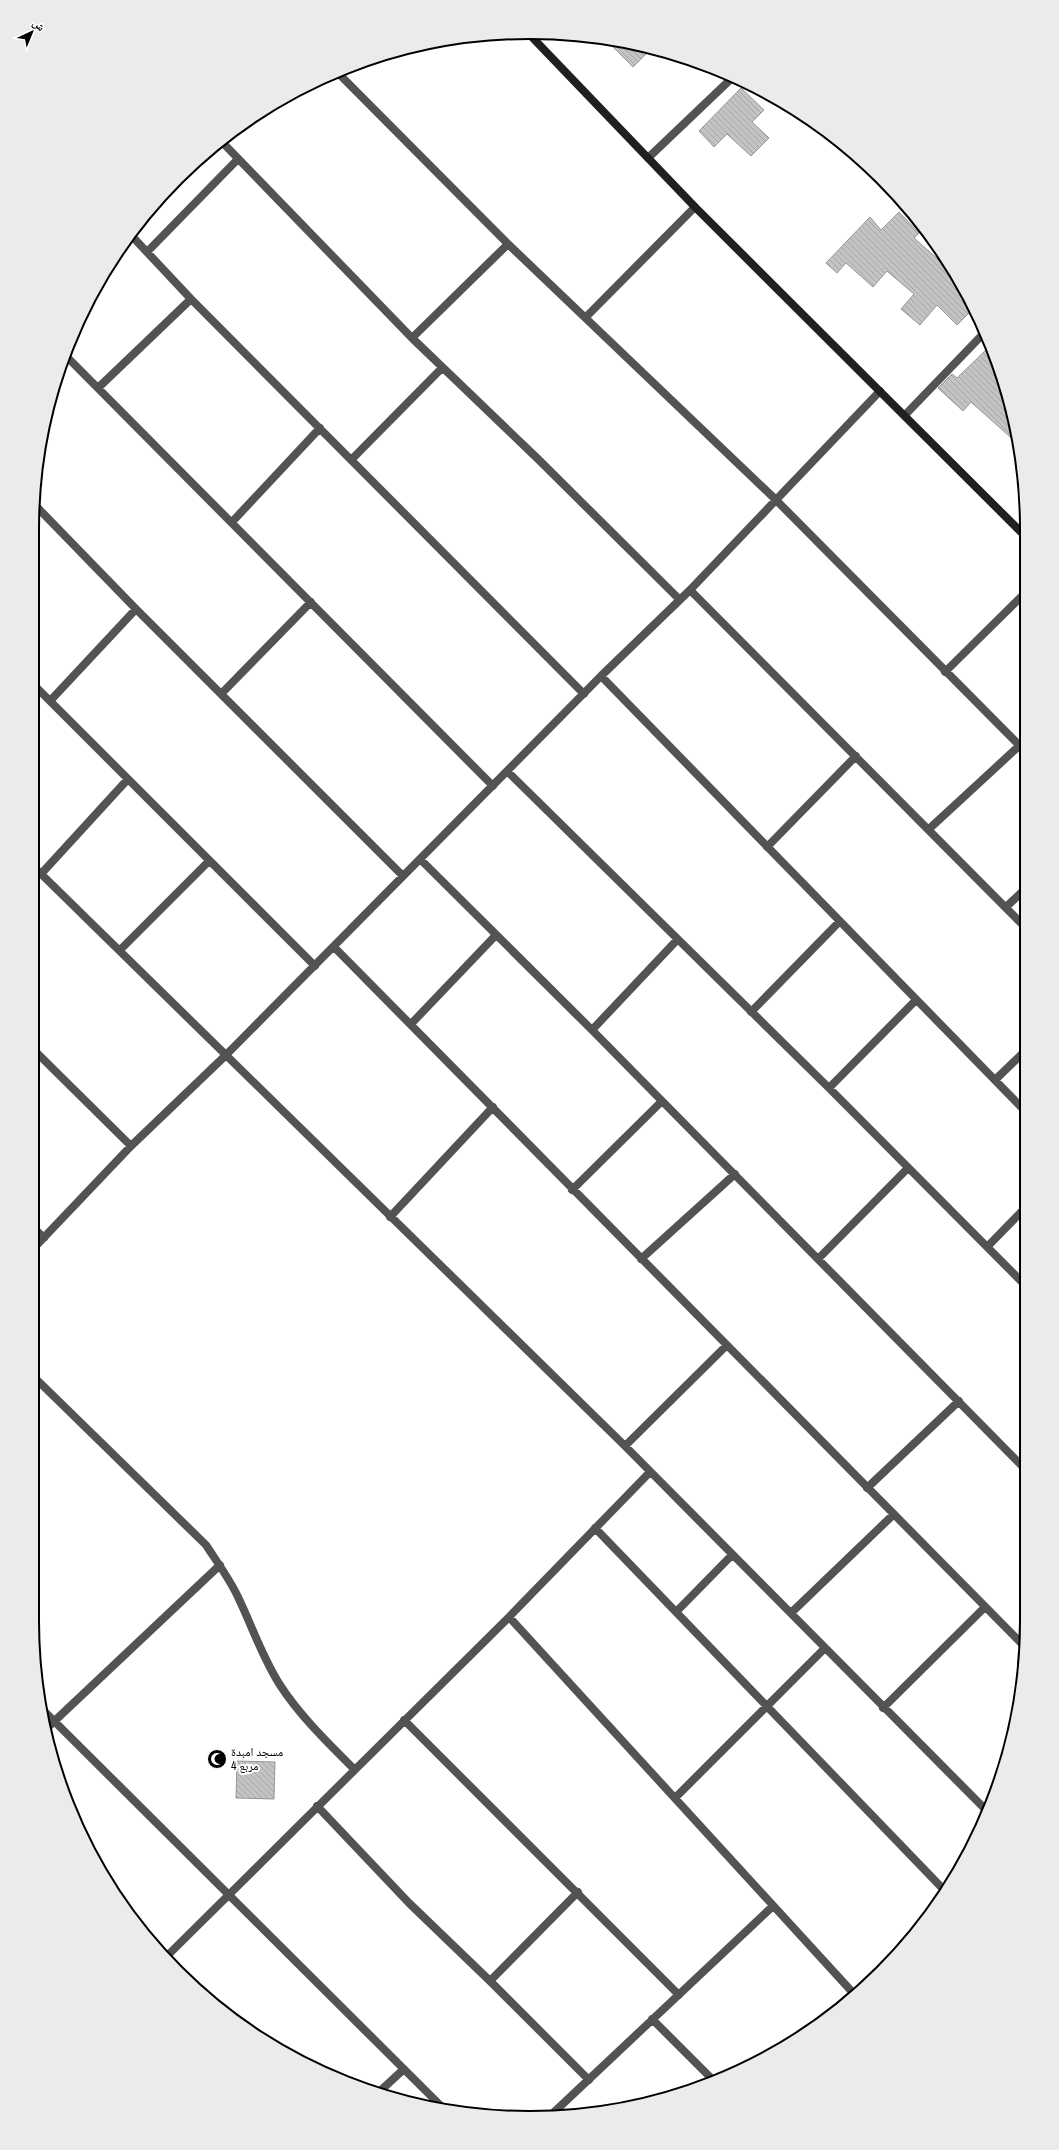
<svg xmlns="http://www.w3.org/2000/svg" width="1059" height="2150" font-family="'Archivo Narrow','Noto Naskh Arabic',sans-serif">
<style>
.building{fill:url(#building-back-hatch);stroke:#979797}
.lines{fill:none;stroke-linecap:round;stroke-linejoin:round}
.street{stroke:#535353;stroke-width:8}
.secondary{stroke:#202020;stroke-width:8}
.labels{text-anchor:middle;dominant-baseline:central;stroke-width:4;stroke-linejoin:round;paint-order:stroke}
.poi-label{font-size:12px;fill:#000;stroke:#fff;text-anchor:start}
.rim{fill:none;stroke:#000;stroke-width:2}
</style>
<defs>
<pattern id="building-back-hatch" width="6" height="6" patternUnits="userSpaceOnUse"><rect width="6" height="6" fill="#c3c3c3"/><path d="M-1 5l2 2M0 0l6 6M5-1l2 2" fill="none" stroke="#a6a6a6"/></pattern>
</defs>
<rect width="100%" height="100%" fill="#fff"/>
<path class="building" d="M606 40 630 44 652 48 633 67Z
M741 88 764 110 752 122 769 138 751 156 727 134 714 147 699 131Z
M899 212 919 233 914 238 947 267 972 310 957 325 937 305 920 325 901 309 914 294 887 271 873 287 846 263 837 273 826 263 870 217 881 230Z
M991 345 1012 426 1017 443 971 402 963 411 938 388 952 374 957 378Z
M237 1761 275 1762 274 1799 236 1798Z"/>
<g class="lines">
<path class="street" d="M338 73 508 244 775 499 1024 750
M221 141 412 338 539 460 680 600
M648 158 733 77
M130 234 191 299 584 694
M147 252 238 159
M586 317 695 207
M412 338 508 244
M66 356 493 786
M98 388 191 299
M905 415 985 332
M351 460 442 368
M33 503 136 609 403 876
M232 522 320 428
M690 590 1024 926
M945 672 1023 595
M601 676 1024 1110
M33 684 315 966
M221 694 311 602
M50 701 136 609
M508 772 829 1088 1025 1285
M929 829 1019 746
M767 847 856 756
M420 859 592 1030 1025 1469
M33 866 625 1446 987 1811
M41 874 128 779
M1006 907 1024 890
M334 947 1026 1648
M120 950 209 861
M751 1012 840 921
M411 1024 496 935
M592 1030 677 940
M33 1049 131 1146
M995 1080 1024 1052
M829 1088 916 1000
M572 1190 662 1101
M390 1217 493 1107
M32 1226 44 1238
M987 1247 1025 1208
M32 1250 131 1146 225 1056 601 676 690 590 880 391
M641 1259 735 1174
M818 1259 908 1168
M32 1375 206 1545C217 1562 229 1578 238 1597 252 1626 262 1657 280 1685 300 1716 328 1743 354 1769
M625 1446 727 1345
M867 1488 959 1401
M595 1528 946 1892
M676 1612 732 1555
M791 1613 894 1514
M509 1617 855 1995
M41 1708 445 2110
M883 1708 985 1607
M404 1720 679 1995
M45 1730 220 1565
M675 1798 825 1648
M317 1806 409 1903 490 1981 589 2080
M166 1957 509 1617 650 1472
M490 1981 578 1892
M652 2019 713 2080
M379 2092 404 2069
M551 2115 773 1906"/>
<path class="secondary" d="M529 34 695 207 1023 534"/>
</g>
<defs>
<symbol id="mosque-disc" viewBox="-11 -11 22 22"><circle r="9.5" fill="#000" stroke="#fff"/><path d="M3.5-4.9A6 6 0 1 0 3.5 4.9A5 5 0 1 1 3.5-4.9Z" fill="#fff"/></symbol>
</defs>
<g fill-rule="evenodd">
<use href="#mosque-disc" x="206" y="1748" width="22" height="22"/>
</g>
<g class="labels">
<g class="poi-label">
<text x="231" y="1752">مسجد امبدة<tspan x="231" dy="14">مربع 4</tspan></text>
</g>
</g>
<path d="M0 0H1059V2150H0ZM529 39H530A490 490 0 0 1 1020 529V1621A490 490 0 0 1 530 2111H529A490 490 0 0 1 39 1621V529A490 490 0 0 1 529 39Z" fill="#ebebeb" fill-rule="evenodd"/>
<path class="rim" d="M529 39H530A490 490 0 0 1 1020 529V1621A490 490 0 0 1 530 2111H529A490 490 0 0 1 39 1621V529A490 490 0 0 1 529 39Z"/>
<g transform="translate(32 32) rotate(44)" stroke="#ffffff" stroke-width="3" paint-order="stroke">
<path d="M0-3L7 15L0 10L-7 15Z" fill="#000000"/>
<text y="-6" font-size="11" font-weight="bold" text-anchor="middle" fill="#000000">ش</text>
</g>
</svg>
